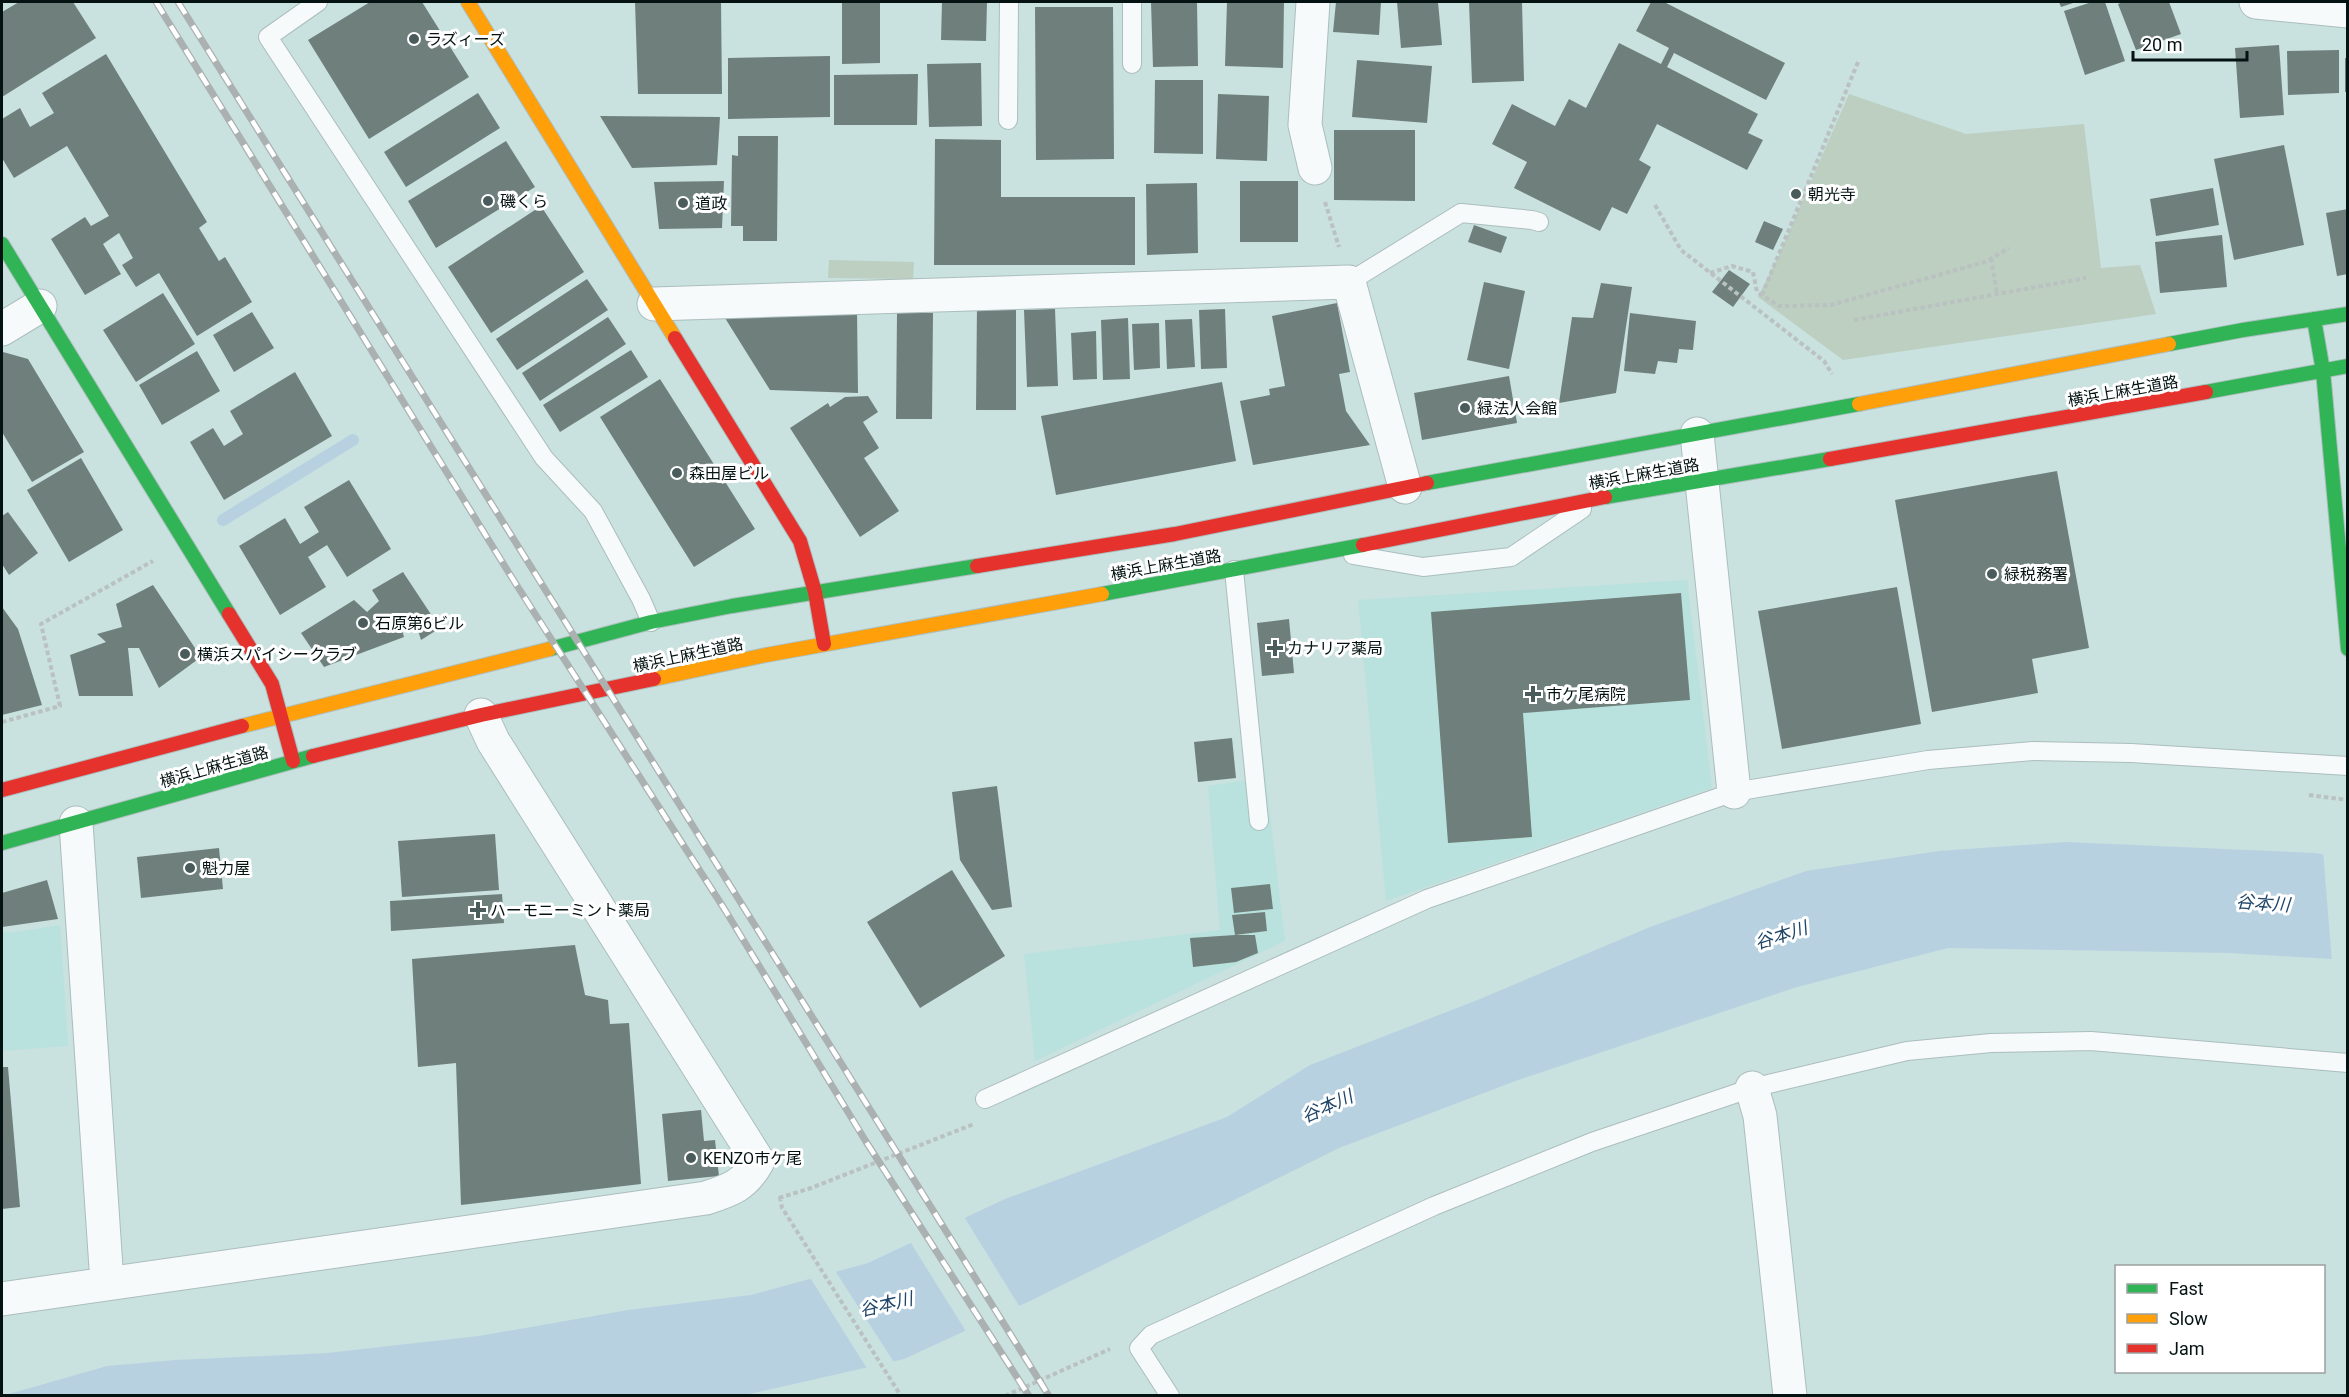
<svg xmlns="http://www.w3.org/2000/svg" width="2349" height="1397" font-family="Roboto,'Noto Sans JP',sans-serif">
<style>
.built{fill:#b9e2de}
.green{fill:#bccfc0}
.water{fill:#b8d1e1}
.pier{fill:#c9e1df}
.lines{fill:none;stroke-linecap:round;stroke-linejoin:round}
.stream{stroke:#b8d1e1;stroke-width:12}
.building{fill:#6f807c}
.lane-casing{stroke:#abbebd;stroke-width:20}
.street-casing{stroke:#abbebd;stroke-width:35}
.fast-casing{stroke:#abbebd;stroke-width:16}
.slow-casing{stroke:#abbebd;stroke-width:16}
.jam-casing{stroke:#abbebd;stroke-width:16}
.path{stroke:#bac1c1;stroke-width:4;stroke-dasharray:4.5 3;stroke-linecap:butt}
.lane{stroke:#f7fafa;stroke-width:18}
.street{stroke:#f7fafa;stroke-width:33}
.fast{stroke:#30b455;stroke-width:14}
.slow{stroke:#ff9f0a;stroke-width:14}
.jam{stroke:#e5322d;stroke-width:14}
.rail-casing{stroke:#abb1b1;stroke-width:7}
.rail{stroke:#fff;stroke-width:4.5;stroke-dasharray:14;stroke-linecap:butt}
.poi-dot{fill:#495b5a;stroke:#fff;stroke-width:2}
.labels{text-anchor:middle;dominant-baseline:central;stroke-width:6;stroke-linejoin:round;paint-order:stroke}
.poi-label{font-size:16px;fill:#041312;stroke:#fff;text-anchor:start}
.street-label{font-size:16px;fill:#041312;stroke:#fff}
.water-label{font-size:18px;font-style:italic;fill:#1f4568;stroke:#fff}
</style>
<rect width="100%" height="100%" fill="#c9e1df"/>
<path class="built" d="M1687 580 1712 788 1386 901 1358 600Z
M1263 755 1285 941 1035 1061 1024 954 1220 930 1208 786 1247 780 1246 758Z
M60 925 68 1046 2 1051V932H17Z"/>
<path class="green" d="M1849 94 1966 134 2084 124 2101 268 2140 265 2156 314 1843 360 1758 297 1779 255Z
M829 260 914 262 913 279 828 278Z"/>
<path class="water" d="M2066 842 2314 853 2347 857V960L2230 953 1948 948 1797 987 1518 1080 1339 1148 1032 1300 904 1359 759 1392 737 1396H2L107 1366 176 1360 327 1353 479 1336 628 1310 751 1295 868 1263 1005 1199 1227 1117 1310 1065 1480 999 1650 927 1806 871 1939 851Z"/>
<path class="pier" d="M2323 851 2348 854V963L2332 962Z
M963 1215 1021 1309 967 1333 909 1240Z
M834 1269 895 1364 868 1370 809 1276Z"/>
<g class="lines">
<path class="stream" d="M223 520 353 440"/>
</g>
<path class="building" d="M19 2H73L96 38 2 97V12Z
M370 2H422L469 77 369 139 308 40Z
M635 2H721L722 94H638Z
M942 2H987L986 41 941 40Z
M1151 2H1197L1198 66 1153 67Z
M1227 2H1284L1283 68 1225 66Z
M1336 2H1381L1379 35 1333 32Z
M1397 2H1438L1442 45 1401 48Z
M1469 2H1522L1524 81 1472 83Z
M1651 2H1664L1785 63 1766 100 1674 53 1667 67 1758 114 1748 133 1763 140 1747 170 1657 124 1639 160 1651 167 1627 214 1612 207 1600 231 1514 188 1527 162 1492 144 1512 104 1555 126 1569 99 1586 108 1619 43 1661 64 1669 48 1636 31Z
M2059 2H2076L2061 7Z
M2092 2H2105L2125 61 2085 75 2064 11Z
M2123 2H2169L2181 34 2136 50 2118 4Z
M842 3H880V63L842 64Z
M1035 7H1113L1114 159 1036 160Z
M2279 45 2284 115 2240 118 2235 48Z
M2339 50V93L2288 95 2287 51Z
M106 54 207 222 199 228 219 261 225 257 252 302 197 336 159 273 136 287 122 265 133 258 119 233 103 244 121 274 85 295 51 239 85 217 91 226 109 216 67 146 14 178 2 158V119L20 108 30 127 54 113 42 93Z
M830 56V117L728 119V58Z
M2345 58H2348V92H2345Z
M1357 60 1432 66 1427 123 1352 117Z
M981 63 982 126 929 127 927 64Z
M918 74 917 125H834V75Z
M1155 80H1203V154L1154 153Z
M478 93 500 128 406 187 384 152Z
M1218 94 1269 96 1267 161 1216 159Z
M600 116 720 117 717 165 632 168Z
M1334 130H1415V201L1334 200Z
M738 136H778L777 241H743V226H731L732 155 738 156Z
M935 139 1001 140V197H1135V265H934Z
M506 141 535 187 436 248 408 201Z
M2284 145 2304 245 2234 260 2214 159Z
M724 181 722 228 659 229 654 182Z
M1240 181H1298V242H1240Z
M1197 183 1198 253 1147 255 1146 184Z
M2213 188 2219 225 2156 236 2150 199Z
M541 206 584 272 491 333 448 267Z
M2348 209V274L2337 276 2326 213Z
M1764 221 1783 229 1773 250 1755 242Z
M1474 225 1507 237 1501 253 1468 242Z
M2222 235 2227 287 2160 293 2155 242Z
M1729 270 1750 284 1733 307 1712 292Z
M587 279 608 310 517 370 496 339Z
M1484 282 1525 291 1509 369 1467 360Z
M1601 283 1632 287 1616 393 1559 403 1572 317 1593 318Z
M163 293 195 344 136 382 103 330Z
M1337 303 1350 372 1339 374 1346 411 1370 445 1253 465 1240 401 1270 395 1269 389 1285 386 1272 316Z
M977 304H1016V410H976Z
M1055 309 1058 386 1027 387 1024 310Z
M1225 309 1227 368 1201 369 1199 310Z
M857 311 858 393 770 390 725 318Z
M252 312 274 348 234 372 213 335Z
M897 313H933L932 419H896Z
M1630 313 1696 321 1693 350 1679 349 1677 363 1658 361 1655 374 1624 371Z
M608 317 626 344 540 401 522 373Z
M1128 318 1130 379 1103 380 1101 320Z
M1192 319 1195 367 1167 369 1165 320Z
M1159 323 1160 368 1134 370 1132 324Z
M1096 331 1097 379 1073 380 1071 333Z
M631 350 648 377 560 432 543 405Z
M197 351 220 391 162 425 139 385Z
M3 352 28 359 84 452 32 482 2 432V353Z
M295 372 332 436 224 500 190 442 213 428 224 446 243 434 230 411Z
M1509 376 1517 423 1422 440 1414 393Z
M660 379 755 529 694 567 600 417Z
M1222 382 1236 461 1056 495 1041 416Z
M868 396 878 412 863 422 879 448 864 458 899 511 860 537 790 428 828 403 830 407 845 397Z
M81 458 123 530 69 562 27 490Z
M2057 471 2089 648 2032 659 2038 693 1932 712 1895 500Z
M349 480 391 549 347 577 327 545 308 557 326 587 280 615 239 546 285 518 300 544 319 532 304 507Z
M8 512 38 553 9 575 2 564V516Z
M403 572 440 628 421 640 414 618 401 627 404 637 324 667 301 633 354 600 367 612 379 601 372 590Z
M153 585 201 657 159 688 139 648H128L133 696H79L70 655 106 642 97 634 122 627 116 604Z
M1897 587 1921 724 1782 749 1758 611Z
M1681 593 1690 700 1523 713 1532 837 1448 843 1431 612Z
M2 607 18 629 42 705 2 715Z
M1289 619 1294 673 1262 676 1257 623Z
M1232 738 1236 778 1198 782 1194 742Z
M997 786 1012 907 992 910 960 860 952 792Z
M495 834 499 890 402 897 398 841Z
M219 848 223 889 141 898 137 857Z
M952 870 1005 956 920 1008 867 922Z
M47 880 58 919 2 927V893Z
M1270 884 1273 909 1234 913 1231 888Z
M502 894 504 923 391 931 390 901Z
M1265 912 1267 931 1235 935 1232 915Z
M1235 935H1255L1258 953 1236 962 1193 967 1190 938Z
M575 945 585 995 608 1000 610 1024 629 1023 641 1184 461 1205 456 1063 418 1067 412 959Z
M2 1067H8L20 1207 2 1209Z
M701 1110 704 1141 715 1140 719 1176 668 1181 662 1114Z"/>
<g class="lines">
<defs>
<path id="lane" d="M318 2 268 37 544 458 593 511 641 599 651 622
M1132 64V2
M1008 120 1009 2
M1349 282 1461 213 1532 220 1539 222
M1353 555 1423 567 1511 557 1582 509
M1234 570 1259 821
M985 1099 1427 899 1734 792 1928 760 2033 751 2131 753 2348 766
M1170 1396 1139 1348 1151 1335 1434 1206 1592 1142 1752 1088 1907 1051 1991 1043 2091 1041 2348 1063"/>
<path id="street" d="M1313 2 1305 125 1315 168
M2256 2 2348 11
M654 304 1349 282 1405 487
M2 329 40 306
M1697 434 1734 792
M76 823 107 1283
M1752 1088 1760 1116 1790 1396
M2 1299 706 1198C731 1190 745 1185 758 1161L493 741 481 715"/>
<path id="fast" d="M2 244 229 614
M2314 319 2323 371 2348 649
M2169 344 2243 330 2348 314
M2206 392 2348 366
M1427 483 1859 404
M1605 497 1830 459
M1102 594 1363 545
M550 649 651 622 732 606 977 566
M2 843 313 756"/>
<path id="slow" d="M468 2 675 338
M1859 404 2169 344
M654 679 766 655 1102 594
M242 726 550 649"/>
<path id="jam" d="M675 338 800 541 815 592 824 644
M1830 459 2206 392
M1363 545 1605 497
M977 566 1175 534 1427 483
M229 614 272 684 293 761
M313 756 481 715 654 679
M2 790 242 726"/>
</defs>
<use href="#lane" class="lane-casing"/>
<use href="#street" class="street-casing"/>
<use href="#fast" class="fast-casing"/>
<use href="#slow" class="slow-casing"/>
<use href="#jam" class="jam-casing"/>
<path class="path" d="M1325 202 1339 247
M1655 205 1681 250 1824 361 1832 374
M1991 258 1997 294
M1710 273 1732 266 1753 272 1757 292 1779 306 1831 305 1985 262 2009 248
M1762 295 1858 62
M1854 320 2086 278
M2 722 60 706 41 624 153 561
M2309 795 2348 800
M780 1197 782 1208 786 1214 901 1396
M779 1198 811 1188 974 1124
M1005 1396 1110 1349"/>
<use href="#lane" class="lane"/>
<use href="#street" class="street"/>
<use href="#fast" class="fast"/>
<use href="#slow" class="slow"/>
<use href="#jam" class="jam"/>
<defs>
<path id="rail" d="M156 2 514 581 725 910 865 1140 1029 1396
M178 2 1049 1396"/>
</defs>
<use href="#rail" class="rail-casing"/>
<use href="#rail" class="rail"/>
</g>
<g class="poi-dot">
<circle cx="414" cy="39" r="6"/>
<circle cx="1796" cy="194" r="6"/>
<circle cx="488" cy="201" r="6"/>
<circle cx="683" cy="203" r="6"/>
<circle cx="1465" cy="408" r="6"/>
<circle cx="677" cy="473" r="6"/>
<circle cx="1992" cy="574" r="6"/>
<circle cx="363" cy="623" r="6"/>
<path d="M1272 639h6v6h6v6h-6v6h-6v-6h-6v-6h6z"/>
<circle cx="185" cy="654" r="6"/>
<path d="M1530 685h6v6h6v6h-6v6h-6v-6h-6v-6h6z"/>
<circle cx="190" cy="868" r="6"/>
<path d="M475 901h6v6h6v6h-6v6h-6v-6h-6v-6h6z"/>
<circle cx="691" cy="1158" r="6"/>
</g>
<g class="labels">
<g class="poi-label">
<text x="426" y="39">ラズィーズ</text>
<text x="1808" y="194">朝光寺</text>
<text x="500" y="201">磯くら</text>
<text x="695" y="203">道政</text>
<text x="1477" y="408">緑法人会館</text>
<text x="689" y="473">森田屋ビル</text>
<text x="2004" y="574">緑税務署</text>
<text x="375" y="623">石原第6ビル</text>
<text x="1287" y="648">カナリア薬局</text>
<text x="197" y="654">横浜スパイシークラブ</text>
<text x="1546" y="694">市ケ尾病院</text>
<text x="202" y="868">魁力屋</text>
<text x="490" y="910">ハーモニーミント薬局</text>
<text x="703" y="1158">KENZO市ケ尾</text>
</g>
<g class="street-label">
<text transform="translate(2123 391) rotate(-10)">横浜上麻生道路</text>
<text transform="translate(1644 474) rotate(-10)">横浜上麻生道路</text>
<text transform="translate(1166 565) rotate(-10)">横浜上麻生道路</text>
<text transform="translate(688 655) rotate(-12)">横浜上麻生道路</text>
<text transform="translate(214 767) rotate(-16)">横浜上麻生道路</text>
</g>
<g class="water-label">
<text transform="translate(2263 903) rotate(4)">谷本川</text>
<text transform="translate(1781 935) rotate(-18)">谷本川</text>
<text transform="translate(1327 1106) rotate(-24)">谷本川</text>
<text transform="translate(886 1304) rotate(-13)">谷本川</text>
</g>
</g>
<rect width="2349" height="1397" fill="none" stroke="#041312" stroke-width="6"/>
<rect x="2115" y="1265" width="210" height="108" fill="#ffffff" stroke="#9ba1a0" stroke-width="1.5"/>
<rect x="2127" y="1284" width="30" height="9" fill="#30b455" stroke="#9ba1a0" stroke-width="1.5"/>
<text x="2169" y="1295" font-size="18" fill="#041312">Fast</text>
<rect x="2127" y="1314" width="30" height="9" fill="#ff9f0a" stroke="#9ba1a0" stroke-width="1.5"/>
<text x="2169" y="1325" font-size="18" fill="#041312">Slow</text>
<rect x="2127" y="1344" width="30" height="9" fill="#e5322d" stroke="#9ba1a0" stroke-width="1.5"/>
<text x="2169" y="1355" font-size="18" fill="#041312">Jam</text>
<path d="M2133 51v9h114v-9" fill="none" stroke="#041312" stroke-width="3"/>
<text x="2142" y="51" font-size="18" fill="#041312" stroke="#ffffff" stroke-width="4.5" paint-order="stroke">20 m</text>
</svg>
